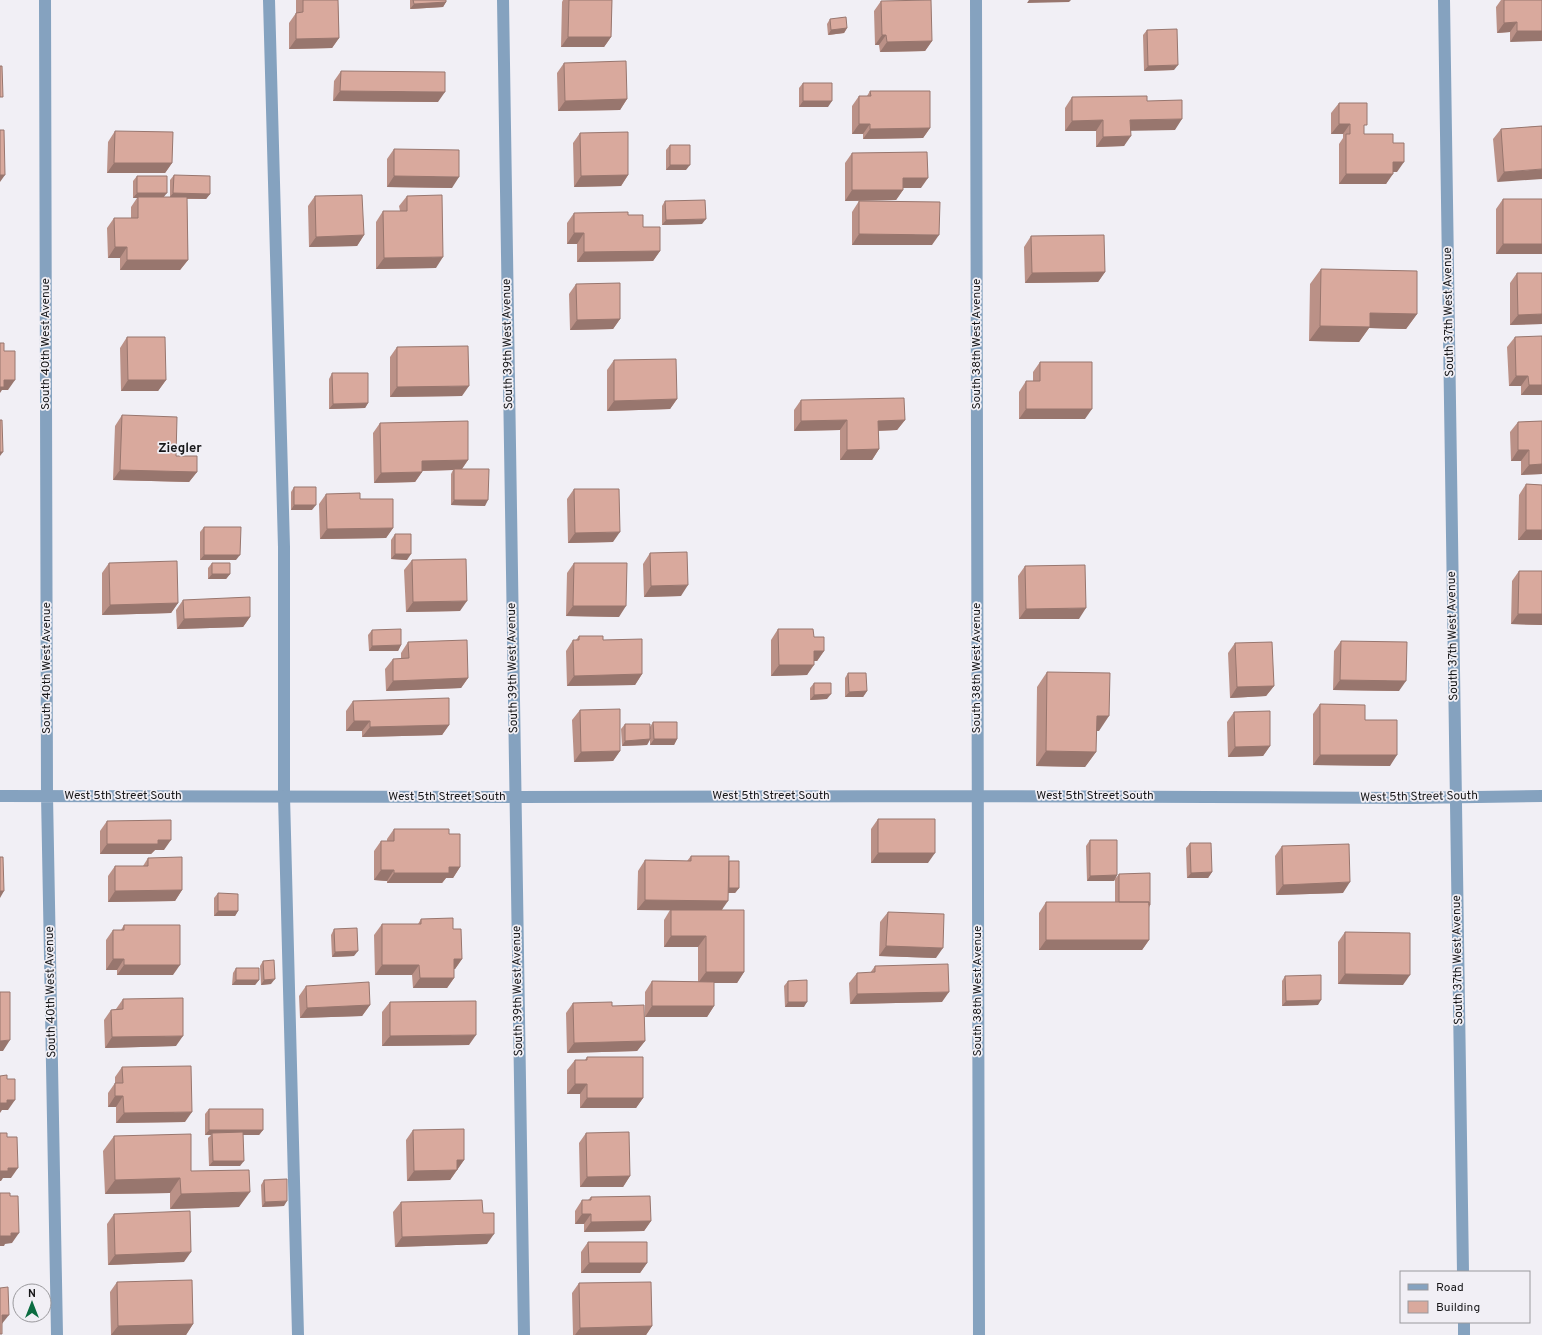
<svg xmlns="http://www.w3.org/2000/svg" width="1542" height="1335" font-family="Overpass,sans-serif">
<style>
.lines{fill:none;stroke-linecap:round;stroke-linejoin:round}
.lane{stroke:#85a2bf;stroke-width:12}
.street{stroke:#85a2bf;stroke-width:12}
.wall{fill:#bb9187}
.shaded-wall{fill:#98766e}
.building{fill:#d9a99d;stroke:#98766e}
.labels{text-anchor:middle;dominant-baseline:central;stroke-width:3.5;stroke-linejoin:round;paint-order:stroke}
.street-label{font-size:12px;fill:#171719;stroke:#f1eff5}
.neighbourhood-label{font-size:13px;font-weight:bold;fill:#171719;stroke:#f1eff5}
</style>
<rect width="100%" height="100%" fill="#f1eff5"/>
<g class="lines">
<path class="lane" d="M269 0 284 547V796L298 1335"/>
<path class="street" d="M45 0 47 795 57 1335
M503 0 524 1335
M976 0 979 1335
M1444 0 1463 1272
M0 796 515 797 978 796 1411 798 1542 796
M1464 1322V1335"/>
</g>
<path class="wall" d="M296 0H338L339 38 332 48 289 49V23L296 13Z
M410 0H446V2L443 7 410 9Z
M563 0H612L611 37 604 47H561L562 2Z
M1501 0H1542L1510 42V32L1497 33 1496 7Z
M881 1 932 41 925 51 880 52 879 45H875L874 11Z
M830 19 847 28 844 33 828 35 827 24Z
M1147 30 1174 70 1144 71 1143 35Z
M564 63 627 99 620 110 558 111 557 73Z
M341 71 438 102 333 101 334 81Z
M803 83 828 107H799V88Z
M870 91 930 128 923 138 863 139V134H852V106L859 96H867Z
M1072 97 1175 130H1131L1124 146 1096 147V131H1065V108Z
M1339 103 1364 128V134L1393 143 1397 172H1393L1386 184H1339V144L1343 138V134H1331V113Z
M1542 126 1497 182 1493 139 1501 129Z
M115 131 172 163 165 173H107L108 142Z
M580 133 628 175 621 186 574 187 573 143Z
M670 145 686 170H666V150Z
M394 149 452 188 387 187V159Z
M852 153 921 188H903V190L896 200 845 201V163Z
M174 175 210 194 206 199H187L188 260 180 270H120V258H108L107 228 114 218H131V207L137 198H133V181L137 176 164 197H170V180Z
M315 196 364 235 357 246 309 247 308 206Z
M407 196 436 268 376 269V222L383 211H400L399 206Z
M1503 199 1542 254H1496V209Z
M665 201 702 224 662 225V206Z
M859 201 932 245H852V212Z
M574 213 628 215 643 227 660 251 653 261 577 262V244H567V223Z
M1031 236 1105 272 1098 282 1025 283 1024 247Z
M1321 269 1417 314 1406 329 1369 328 1359 342 1309 341 1310 284Z
M1517 273 1542 324 1510 325V283Z
M576 284 620 319 613 329 570 330 569 294Z
M127 337 166 380 158 391H121L120 348Z
M1515 337 1542 395H1521V386H1509L1507 347Z
M397 347 462 396 390 397V357Z
M614 360 677 399 670 409 607 411V370Z
M1040 362 1085 419H1019V392L1026 381H1033V372Z
M332 373 368 403 365 408 329 409V379Z
M801 400 905 420 897 430 878 431 879 449 872 460H840V430L794 431V410Z
M122 415 176 456 197 472 189 482 113 480 115 426Z
M1542 421V474L1521 475V461H1511L1510 432 1518 422Z
M380 423 468 460 462 469 485 506 451 505V474L453 470 422 471V472L415 482 374 483 373 433Z
M1526 484 1542 485V540H1518L1519 495Z
M294 487 312 510H291V492Z
M574 489 613 542 568 543 567 499Z
M326 494 360 499 393 528 386 538 320 539 319 504Z
M204 527 236 560H200V532Z
M395 534 407 560 391 559V540Z
M650 553 681 596 644 597 643 564Z
M412 560 460 611 406 612 404 570Z
M109 563 178 603 171 613 102 615V573Z
M212 563 230 574 226 579H208V568Z
M574 563 619 617 566 616 567 573Z
M1025 566 1079 619H1019L1018 576Z
M1519 571H1542V625L1511 624 1512 581Z
M183 600 250 617 243 627 177 629 176 610Z
M778 629 814 637 824 651 817 661H814L807 675 771 676V640Z
M372 630 401 645 398 651H369L368 635Z
M579 636 603 640 642 674 635 685 567 686 566 651 573 640H576Z
M1341 641 1399 691 1333 690 1334 651Z
M408 642 468 678 461 688 386 691 385 669 393 659H401V653Z
M1235 643 1274 686 1266 696 1230 698 1228 653Z
M1047 672 1099 731H1096V752L1085 767 1036 766 1037 687Z
M848 673 867 691 863 697H845V678Z
M814 683 827 699 810 700V688Z
M353 701 449 725 442 735 362 737V731H346V711Z
M1320 704 1365 720 1390 766 1313 765V714Z
M580 710 620 751 613 761 574 762 572 720Z
M1234 712 1270 746 1263 756 1228 757 1227 722Z
M653 722 677 739 674 745H650V740L647 745 622 746 621 729 625 724 650 727Z
M878 819 928 863H871V829Z
M107 821 164 850H155L151 854H100V831Z
M394 829 449 834 460 867 453 878H446L442 883H387V881L374 880V851L381 841H387V839Z
M1090 840 1117 875 1114 881H1087L1086 846Z
M1190 843 1212 872 1208 878H1187L1186 848Z
M1282 846 1343 893 1276 895 1275 856Z
M691 856 729 861 739 888 735 893H728L722 910 744 972 737 983H714V1006L707 1017H645V992L652 981 698 982V947H664V920L670 910H637L638 871 645 860 687 861Z
M148 858 182 890 175 901 108 902V876L115 866H143Z
M1119 874 1150 905 1149 908V940L1142 950H1039V913L1046 902H1115V879Z
M218 893 238 911 235 916H214V898Z
M888 912 936 958 879 956 880 922Z
M421 919 453 929 462 959 455 969H454V978L447 988H413L412 975H375L374 935 382 924H418Z
M124 925 173 975H117V970H106V940L113 930H121Z
M334 929 354 956 332 957 331 935Z
M1345 932 1403 985 1338 984V942Z
M263 961 271 984 261 985 260 966Z
M875 966 942 1002 850 1004 849 983 857 973H870Z
M236 968 259 980 255 985H232L233 973Z
M1285 976 1318 1005 1282 1006V981Z
M788 981 804 1007H785L784 986Z
M306 986 370 1005 362 1016 300 1018 299 996Z
M123 999 176 1046 105 1048 104 1020 111 1010 116 1009Z
M390 1002 469 1045 382 1046V1012Z
M573 1003 612 1006 645 1041 637 1051 567 1053 566 1013Z
M587 1057 643 1098 636 1108H580V1094H567V1070L575 1060H585Z
M122 1067 185 1122 116 1123V1107H108V1093L115 1083V1077Z
M209 1109 263 1130 259 1135H243L240 1166H209L208 1138 211 1135H205V1114Z
M413 1130 464 1160 450 1180 407 1181 406 1140Z
M586 1133 630 1176 623 1187H580L579 1143Z
M114 1136 191 1171 239 1207 170 1209V1193L105 1194 103 1151Z
M264 1180 284 1206 262 1207 261 1185Z
M591 1197 651 1221 644 1231 584 1232V1224H575V1211L582 1200H588Z
M401 1202 483 1213 487 1244 395 1247 393 1212Z
M114 1214 184 1262 108 1265 107 1224Z
M588 1242 647 1263 640 1273H581V1252Z
M117 1282 193 1324 186 1335H111L110 1292Z
M579 1283 652 1326 646 1335H573L572 1293Z"/>
<path class="shaded-wall" d="M1029 0H1071L1069 2 1027 3Z
M446 2 443 7 410 9 414 4Z
M1517 22 1510 32 1497 33 1504 23Z
M847 28 844 33 828 35 831 30Z
M1517 31H1542V41L1510 42Z
M882 35H886L879 45H875Z
M568 37H611L604 47H561Z
M339 38 332 48 289 49 296 39Z
M932 41 925 51 880 52 887 42Z
M1178 65 1174 70 1144 71 1148 66Z
M340 91 445 92 438 102 333 101Z
M627 99 620 110 558 111 565 101Z
M803 101H832L828 107H799Z
M1182 119 1175 130 1123 131 1130 120Z
M1103 120 1096 131H1065L1072 121Z
M859 124H870L863 134H852Z
M1339 124H1350L1343 134H1331Z
M930 128 923 138 863 139 870 129Z
M1131 136 1124 146 1096 147 1103 137Z
M1393 162H1404L1397 172H1386Z
M114 163H172L165 173H107Z
M670 165H690L686 170H666Z
M1542 169V179L1497 182 1504 172Z
M1346 174H1393L1386 184H1339Z
M0 175H5L0 182Z
M628 175 621 186 574 187 581 176Z
M394 176 459 177 452 188 387 187Z
M903 178H928L921 188H896Z
M852 190H903L896 200 845 201Z
M137 193H167L163 198H133Z
M173 193 210 194 206 199 169 198Z
M706 219 702 224 662 225 666 220Z
M574 233H584L577 244H567Z
M859 234 939 235 932 245H852Z
M364 235 357 246 309 247 316 237Z
M1503 244H1542V254H1496Z
M115 247H127L120 258H108Z
M660 251 653 261 577 262 584 252Z
M443 257 436 268 376 269 384 258Z
M127 260H188L180 270H120Z
M1105 272 1098 282 1025 283 1032 273Z
M1370 313 1417 314 1406 329 1369 328 1359 342 1309 341 1320 326Z
M1542 314V324L1510 325 1518 315Z
M620 319 613 329 570 330 577 320Z
M1516 376H1528L1521 386H1509Z
M4 380H15L8 390H2L0 393V385Z
M128 380H166L158 391H121Z
M1529 385H1542V395H1521Z
M469 386 462 396 390 397 397 387Z
M677 399 670 409 607 411 614 401Z
M368 403 365 408 329 409 333 404Z
M1026 409H1092L1085 419H1019Z
M847 420 840 430 794 431 801 421Z
M905 420 897 430 871 431 878 421Z
M879 449 872 460H840L847 450Z
M1518 450H1529L1521 461H1511Z
M0 452H3L0 456Z
M468 460 461 470 454 469 453 470 415 471 422 461Z
M1542 464V474L1521 475 1529 465Z
M120 470 197 472 189 482 113 480Z
M422 472 415 482 374 483 381 473Z
M454 500H488L485 506 451 505Z
M294 505H316L312 510H291Z
M393 528 386 538 320 539 327 529Z
M1526 530H1542V540H1518Z
M620 532 613 542 568 543 575 533Z
M395 554H411L407 560 391 559Z
M204 555H240L236 560H200Z
M212 574H230L226 579H208Z
M688 585 681 596 644 597 651 586Z
M467 601 460 611 406 612 413 602Z
M178 603 171 613 102 615 110 605Z
M573 606H626L619 617 566 616Z
M1086 608 1079 619H1019L1026 609Z
M1518 614H1542V625L1511 624Z
M250 617 243 627 177 629 184 619Z
M401 645 398 651H369L372 646Z
M814 651H824L817 661H807Z
M779 665H814L807 675 771 676Z
M642 674 635 685 567 686 574 676Z
M468 678 461 688 386 691 393 681Z
M1340 680 1406 681 1399 691 1333 690Z
M1274 686 1266 696 1230 698 1237 687Z
M867 691 863 697H845L849 692Z
M831 694 827 699 810 700 814 695Z
M1097 716H1109L1099 731H1086Z
M354 721H370L362 731H346Z
M449 725 442 735 362 737 370 727Z
M650 739 647 745 622 746 625 741Z
M654 739H677L674 745H650Z
M1270 746 1263 756 1228 757 1235 747Z
M620 751 613 761 574 762 581 752Z
M1046 751 1096 752 1085 767 1036 766Z
M1320 755H1397L1390 766 1313 765Z
M158 840H171L164 850H155L151 854H100L107 844Z
M878 853H935L928 863H871Z
M449 867H460L453 878H446L442 883H387L394 873Z
M381 870H394L387 881 374 880Z
M1212 872 1208 878H1187L1191 873Z
M1117 875 1114 881H1087L1090 876Z
M1350 882 1343 893 1276 895 1283 885Z
M729 888H739L735 893H725Z
M182 890 175 901 108 902 115 891Z
M0 891H4L0 898Z
M645 900 728 901 721 911 637 910Z
M218 911H238L235 916H214Z
M671 936H706L698 947H664Z
M1046 940H1149L1142 950H1039Z
M886 946 943 948 936 958 879 956Z
M358 951 354 956 332 957 335 952Z
M113 959H124L117 970H106Z
M454 959H462L455 969 446 970Z
M124 965H180L173 975H117Z
M382 965H419L412 975H375Z
M706 972H744L737 983H698Z
M1345 974 1410 975 1403 985 1338 984Z
M420 978H454L447 988H413Z
M275 979 271 984 261 985 264 980Z
M236 980H259L255 985H232Z
M949 992 942 1002 850 1004 857 994Z
M1321 1000 1318 1005 1282 1006 1286 1001Z
M788 1002H807L804 1007H785Z
M370 1005 362 1016 300 1018 307 1008Z
M652 1006H714L707 1017H645Z
M476 1035 469 1045 382 1046 390 1036Z
M183 1036 176 1046 105 1048 112 1037Z
M10 1040 3 1051H0V1041Z
M645 1041 637 1051 567 1053 574 1043Z
M575 1084H587L580 1094H567Z
M115 1096H123L116 1107H108Z
M587 1098H643L636 1108H580Z
M7 1100H15L8 1110H2L0 1113V1103Z
M192 1112 185 1122 116 1123 124 1113Z
M209 1130H263L259 1135H212V1133L211 1135H205Z
M457 1160H464L457 1170Z
M213 1161H244L240 1166H209Z
M8 1168H18L11 1178H3L1 1181H0V1171Z
M457 1170 450 1180 407 1181 414 1171Z
M630 1176 623 1187H580L587 1177Z
M180 1178 170 1193 105 1194 115 1180Z
M250 1192 239 1207 170 1209 181 1194Z
M287 1201 284 1206 262 1207 265 1202Z
M582 1214H591L584 1224H575Z
M651 1221 644 1231 584 1232 591 1222Z
M11 1233H19L12 1243 5 1244 4 1246H0V1236Z
M494 1234 487 1244 395 1247 402 1237Z
M191 1252 184 1262 108 1265 115 1255Z
M589 1263H647L640 1273H581Z
M2 1315H9L1 1325Z
M193 1324 186 1335H111L118 1326Z
M652 1326 646 1335H575L580 1328Z"/>
<path class="building" d="M303 0H338L339 38 296 39V13L303 12Z
M413 0H446V2L414 4Z
M569 0H612L611 37H568Z
M931 0 932 41 887 42 886 35H882L881 1Z
M1504 0H1542V31H1517V22L1504 23Z
M846 17 847 28 831 30 830 19Z
M1177 29 1178 65 1148 66 1147 30Z
M626 61 627 99 565 101 564 63Z
M0 66H2L3 97H0Z
M341 71 445 72V92L340 91Z
M803 83H832V101H803Z
M870 91H930V128L870 129V124H859V96H871Z
M1147 96V101L1182 100V119L1130 120 1131 136 1103 137V120L1072 121V97Z
M1339 103H1367V125H1364V134H1393V143H1404V162H1393V174H1346V134H1350V124H1339Z
M1542 126V169L1504 172 1501 129Z
M0 130H4L5 175H0Z
M115 131 173 132 172 163H114Z
M628 132V175L581 176 580 133Z
M670 145H690V165H670Z
M394 149 459 150V177L394 176Z
M927 152 928 178H903V190H852V153Z
M174 175 210 176V194L173 193Z
M137 176H167V193H137Z
M362 195 364 235 316 237 315 196Z
M442 195 443 257 384 258 383 211H407V196Z
M138 197H187L188 260H127V247H115L114 218H138Z
M1503 199H1542V244H1503Z
M705 200 706 219 666 220 665 201Z
M859 201 940 202 939 235 859 234Z
M628 212V215H643V227H660V251L584 252V233H574V213Z
M1104 235 1105 272 1032 273 1031 236Z
M1321 269 1417 271V314L1370 313V327L1320 326Z
M1517 273H1542V314L1518 315Z
M620 283V319L577 320 576 284Z
M1542 336V385H1529L1528 376H1516L1515 337Z
M127 337H165L166 380H128Z
M0 343H4V351H15V380H4V387H0Z
M468 346 469 386 397 387V347Z
M676 359 677 399 614 401V360Z
M1040 362H1092V409H1026V381H1040Z
M332 373H368V403L333 404Z
M904 398 905 420 878 421 879 449 847 450V420L801 421V400Z
M122 415 177 417 176 456H197V472L120 470Z
M0 420H2L3 452H0Z
M468 421V460L422 461V472L381 473 380 423Z
M1542 421V464L1529 465V450H1518V422Z
M454 469H489L488 500H454Z
M1526 484 1542 485V530H1526Z
M294 487H316V505H294Z
M574 489H619L620 532 575 533Z
M360 493V499H393V528L327 529 326 494Z
M204 527H241L240 555H204Z
M395 534H411V554H395Z
M687 552 688 585 651 586 650 553Z
M466 559 467 601 413 602 412 560Z
M177 561 178 603 110 605 109 563Z
M212 563H230V574H212Z
M574 563H627L626 606H573Z
M1085 565 1086 608 1026 609 1025 566Z
M1519 571H1542V614H1518Z
M250 597V617L184 619 183 600Z
M401 629V645L372 646V630Z
M778 629H813L814 637H824V651H814V665H779Z
M579 636H603V640L642 639V674L574 676 573 640H579Z
M467 640 468 678 393 681V659L409 658 408 642Z
M1341 641 1407 642 1406 681 1340 680Z
M1272 642 1274 686 1237 687 1235 643Z
M1047 672 1110 673 1109 716H1097L1096 752 1046 751Z
M848 673H866L867 691 849 692Z
M814 683H831V694L814 695Z
M449 698V725L370 727V721H354L353 701Z
M1320 704 1365 705V720H1397V755H1320Z
M620 709V751L581 752 580 710Z
M1270 711V746L1235 747 1234 712Z
M653 722H677V739H654Z
M625 724H650V739L625 741Z
M878 819H935V853H878Z
M171 820V840H158V844H107V821Z
M394 829H449V834H460V867H449V873H394V870H381V841H394Z
M1090 840H1117V875L1090 876Z
M1190 843H1211L1212 872 1191 873Z
M1349 844 1350 882 1283 885 1282 846Z
M691 856H729L728 901 645 900V860L691 861Z
M0 857H3L4 891H0Z
M182 857V890L115 891V866H148V858Z
M729 861H739V888H729Z
M1150 873V905H1149V902H1119V874Z
M218 893 238 894V911H218Z
M1046 902H1149V940H1046Z
M671 910H744V972H706V936H671Z
M888 912 944 914 943 948 886 946Z
M453 918V929H461L462 959H454V978H420L419 965H382V924H421V919Z
M124 925H180V965H124V959H113V930H124Z
M357 928 358 951 335 952 334 929Z
M1345 932 1410 933V975L1345 974Z
M274 960 275 979 264 980 263 961Z
M948 964 949 992 857 994V973L875 972V966Z
M236 968H259V980H236Z
M1321 975V1000L1286 1001 1285 976Z
M807 980V1002H788V981Z
M652 981 714 982V1006H652Z
M369 982 370 1005 307 1008 306 986Z
M0 992H10V1040L0 1041Z
M183 998V1036L112 1037 111 1010 123 1009V999Z
M476 1001V1035L390 1036V1002Z
M612 1002V1006L644 1005 645 1041 574 1043 573 1003Z
M587 1057H643V1098H587V1084H575V1060H587Z
M191 1066 192 1112 124 1113 123 1096H115V1083H123L122 1067Z
M7 1075V1079H15V1100H7V1103H0V1076Z
M209 1109H263V1130H209Z
M464 1129V1160H457V1170L414 1171 413 1130Z
M243 1132 244 1161H213L212 1133Z
M629 1132 630 1176 587 1177 586 1133Z
M0 1133H7V1137H17L18 1168H8V1171H0Z
M191 1134V1171L249 1170 250 1192 181 1194 180 1178 115 1180 114 1136Z
M287 1179V1201L265 1202 264 1180Z
M0 1193H10V1196H18L19 1233H11V1236H0Z
M650 1196 651 1221 591 1222V1214H582V1200H591V1197Z
M482 1200 483 1213H494V1234L402 1237 401 1202Z
M190 1211 191 1252 115 1255 114 1214Z
M588 1242H647V1263H589Z
M192 1280 193 1324 118 1326 117 1282Z
M651 1282 652 1326 580 1328 579 1283Z
M8 1287 9 1315H2V1334H0V1288Z"/>
<g class="labels">
<g class="street-label">
<text transform="translate(1449 312) rotate(-91)">South 37th West Avenue</text>
<text transform="translate(46 344) rotate(-90)">South 40th West Avenue</text>
<text transform="translate(508 344) rotate(-91)">South 39th West Avenue</text>
<text transform="translate(977 344) rotate(-90)">South 38th West Avenue</text>
<text transform="translate(1453 636) rotate(-91)">South 37th West Avenue</text>
<text transform="translate(47 668) rotate(-90)">South 40th West Avenue</text>
<text transform="translate(513 668) rotate(-91)">South 39th West Avenue</text>
<text transform="translate(977 668) rotate(-90)">South 38th West Avenue</text>
<text x="123" y="796">West 5th Street South</text>
<text x="771" y="796">West 5th Street South</text>
<text x="1095" y="796">West 5th Street South</text>
<text x="447" y="797">West 5th Street South</text>
<text transform="translate(1419 797) rotate(-1)">West 5th Street South</text>
<text transform="translate(1458 960) rotate(-91)">South 37th West Avenue</text>
<text transform="translate(518 991) rotate(-91)">South 39th West Avenue</text>
<text transform="translate(978 991) rotate(-90)">South 38th West Avenue</text>
<text transform="translate(51 992) rotate(-91)">South 40th West Avenue</text>
</g>
<g class="neighbourhood-label">
<text x="180" y="449">Ziegler</text>
</g>
</g>
<rect x="1400" y="1271" width="130" height="52" fill="#f1eff5" stroke="#9a999d"/>
<rect x="1408" y="1284" width="20" height="6" fill="#85a2bf" stroke="#9a999d"/>
<text x="1436" y="1291" font-size="12" fill="#171719">Road</text>
<rect x="1408" y="1301" width="20" height="12" fill="#d9a99d" stroke="#9a999d"/>
<text x="1436" y="1311" font-size="12" fill="#171719">Building</text>
<g transform="translate(32 1303)"><circle r="19" fill="#f1eff5" stroke="#9a999d"/>
<path d="M0-3L7 15L0 10L-7 15Z" fill="#0b6c41"/>
<text y="-6" font-size="11" font-weight="bold" text-anchor="middle" fill="#171719">N</text>
</g>
</svg>
